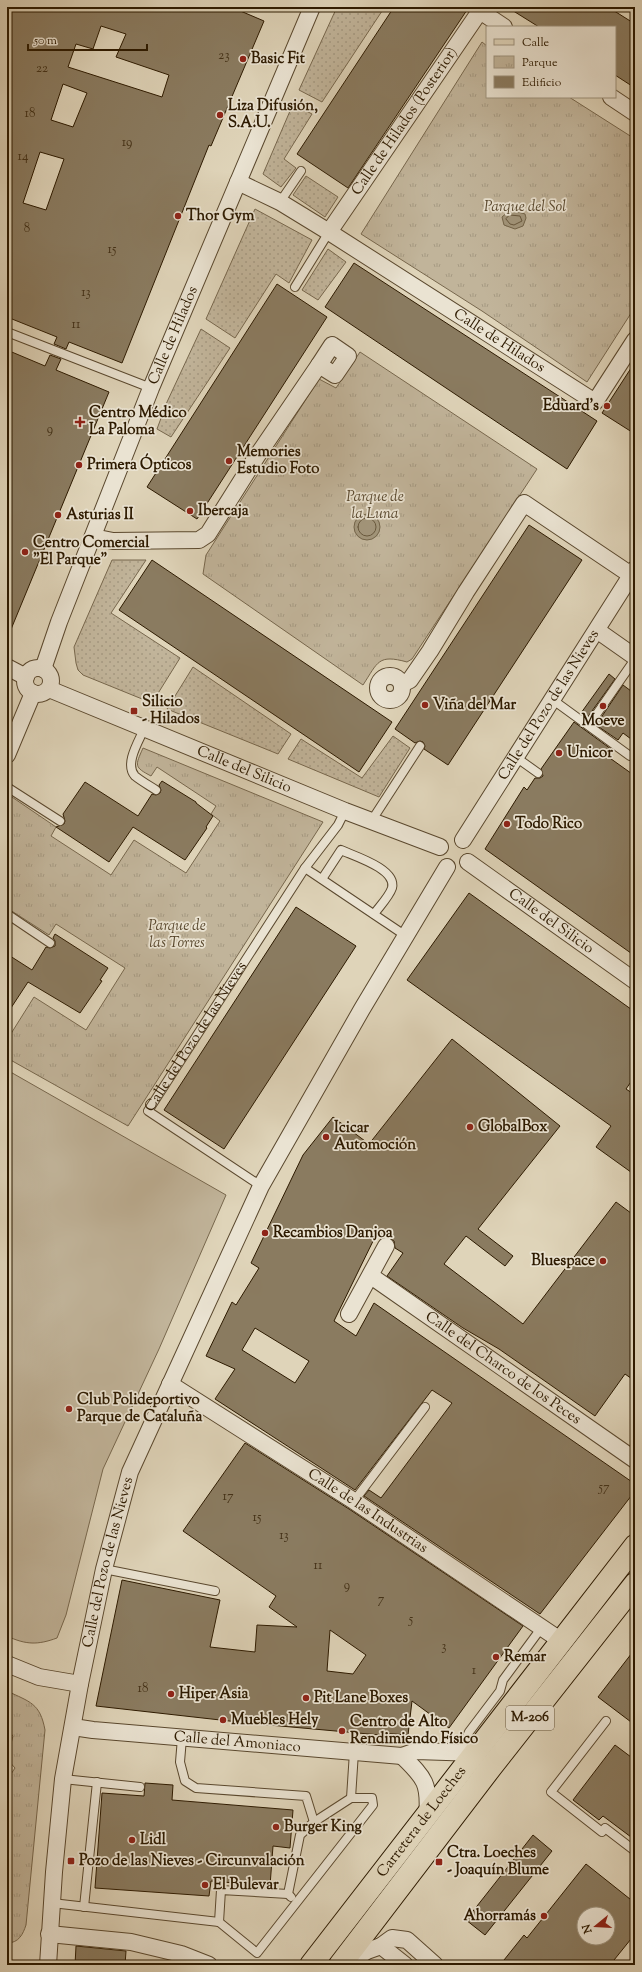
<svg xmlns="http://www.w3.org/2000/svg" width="642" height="1972" font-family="'Sorts Mill Goudy',serif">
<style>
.grass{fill:url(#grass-dots);stroke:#77674d}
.park{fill:url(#park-tufts);stroke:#77674d}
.pitch{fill:#c1b49a;stroke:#77674d}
.water{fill:#a2957a;stroke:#736449}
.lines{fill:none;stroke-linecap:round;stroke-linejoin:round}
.shore{stroke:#68583d;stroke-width:1}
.building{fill:#8a7b60;stroke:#2d1a00;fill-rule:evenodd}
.service-casing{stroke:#5a482e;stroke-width:10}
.minor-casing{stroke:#5a482e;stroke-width:18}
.primary-casing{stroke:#2d1a00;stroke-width:24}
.service{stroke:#eae3d2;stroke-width:8}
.minor{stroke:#eae3d2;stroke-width:16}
.primary{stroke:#dfd4b9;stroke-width:22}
.poi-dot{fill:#8f2418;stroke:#eae3d2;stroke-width:1.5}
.labels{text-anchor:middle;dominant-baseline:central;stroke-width:3.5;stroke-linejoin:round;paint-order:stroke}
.number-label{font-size:13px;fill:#443218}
.shield{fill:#eae3d2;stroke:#66563f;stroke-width:1}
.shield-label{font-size:14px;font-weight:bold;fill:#2d1a00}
.poi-label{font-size:15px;font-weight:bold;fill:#2d1a00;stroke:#eae3d2;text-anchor:start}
.street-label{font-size:15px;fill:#2d1a00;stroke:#eae3d2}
.park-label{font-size:15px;font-style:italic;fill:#59482e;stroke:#eae3d2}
</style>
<defs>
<pattern id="grass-dots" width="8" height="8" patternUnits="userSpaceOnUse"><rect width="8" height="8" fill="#c1b49a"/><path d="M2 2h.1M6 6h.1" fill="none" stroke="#a69a83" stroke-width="1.8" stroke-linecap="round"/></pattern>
<pattern id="park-tufts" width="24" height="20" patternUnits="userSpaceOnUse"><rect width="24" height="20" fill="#c1b49a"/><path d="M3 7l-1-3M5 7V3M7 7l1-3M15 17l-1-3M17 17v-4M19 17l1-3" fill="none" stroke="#a69a83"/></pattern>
</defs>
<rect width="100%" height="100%" fill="#dfd4b9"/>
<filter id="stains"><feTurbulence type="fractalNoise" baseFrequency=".005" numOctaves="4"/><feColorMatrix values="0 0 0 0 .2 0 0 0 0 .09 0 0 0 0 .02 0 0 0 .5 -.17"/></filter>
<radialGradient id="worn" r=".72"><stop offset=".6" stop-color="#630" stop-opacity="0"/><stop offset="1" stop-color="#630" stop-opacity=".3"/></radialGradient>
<path class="grass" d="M337 7 384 8 322 102 299 90Z
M293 104 312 114 284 159 296 168 281 187 263 174Z
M306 176 338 197 325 217 293 195Z
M255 209 312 240 289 283 276 274 235 338 206 319Z
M328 249 346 262 318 300 302 290Z
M201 329 230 348 171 437 157 429 167 402Z
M112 560H146L111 613 180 658 152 703 83 675 78 670 76 663 74 647Z
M193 667 291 734 278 754 167 709Z
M393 736 410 748 379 797 288 759 301 739 362 778Z"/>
<path class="park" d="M482 42 487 46V97H569L635 139V307L587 382 482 311 361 234Z
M360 352 537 469 412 659 407 662C378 654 378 662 363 685L203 574 206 555 319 379 336 388Z
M143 748 323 822 128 1126 7 1058V1040L34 997 86 1030 125 968 56 924 49 935 7 908V799L9 795 56 827 51 836 111 875 134 840 186 873 220 821 211 814 216 806 157 767 151 776C134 767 135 766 143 748Z
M7 1691C30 1702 40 1703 45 1730L26 1925C23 1934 19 1943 7 1943V1780L15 1768 7 1759 13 1736 7 1729Z"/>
<path class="pitch" d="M7 1070 226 1195 159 1349 103 1469 66 1615 57 1638C38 1645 26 1645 7 1636Z"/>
<path class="water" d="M509 211H515L525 214 526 218 523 226 515 229 504 225 502 217Z
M354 527a13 13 0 1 1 26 0a13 13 0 1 1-26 0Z"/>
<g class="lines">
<path class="shore" d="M510 215 520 216 522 221 514 225 510 224 506 219Z
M358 527a9 9 0 1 1 18 0a9 9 0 1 1-18 0Z"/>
</g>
<path class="building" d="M13 7H231L264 21 211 146 209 145 122 363 69 342 66 349 54 344 57 337 7 317V24ZM101 26 126 34 116 57 169 75 162 97 68 67 76 44 93 49ZM63 84 87 93 73 127 51 120ZM40 152 64 159 46 210 23 203Z
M394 7H469L348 188 297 154Z
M507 7H608L635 24V88L615 75V27H539Z
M354 263 597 421 567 469 325 307Z
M277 284 327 317 197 519 147 487Z
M7 350 45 366 50 355 61 359 56 370 109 392 7 639Z
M635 362V434L602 413Z
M529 525 582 560 448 765 424 749 425 746 423 742 420 741 415 743 395 729Z
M152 560 392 722 359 772 119 610Z
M609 674 615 679 587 718 581 713Z
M623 685 635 694V742L623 733 618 740 596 725Z
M574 722 611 749 607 756 635 776V956L485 849 524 787 527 790 535 778H540L543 776 541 769Z
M162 781 196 802V803L213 816 206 827 207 828 185 860 133 827 109 862 56 827 64 824 65 821 63 814 85 782 138 816 152 794 156 795 160 793 161 790 159 785Z
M469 893 635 1012V1076L626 1089 635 1095V1175L596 1147 611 1126 407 980Z
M296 907 356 946 224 1149 164 1110Z
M55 934 108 968 100 980 102 981 80 1013 28 982 7 1014V954L32 970 46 947 50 948 55 946V941L53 938Z
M452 1039 560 1126 478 1229 513 1256 505 1266 466 1236 444 1264 523 1324 616 1202 635 1216V1381L625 1374 595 1416 499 1349 463 1328 387 1276 403 1253 395 1248 394 1241 386 1237 381 1238 376 1235 334 1321 356 1336 374 1303 635 1484V1491L540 1614 364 1496 369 1490 381 1498 452 1403 432 1390 355 1490 215 1399 235 1369 206 1356 232 1302 236 1305 259 1268 251 1263 303 1155 333 1117 369 1144ZM255 1328 309 1361 295 1383 242 1350Z
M245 1443 349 1509 523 1626 449 1728 412 1701 408 1735 381 1733 380 1735 247 1723 96 1706 122 1580 220 1600 210 1647 255 1652 257 1625 297 1627 269 1607 276 1596 183 1531ZM330 1630 366 1655 353 1674 327 1671Z
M635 1649V1725L598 1697Z
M615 1745 635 1760V1840L603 1816 599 1820 573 1800Z
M145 1783 173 1785 172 1800 293 1810 290 1848 273 1846 270 1886 211 1881 209 1896 95 1888 102 1793 144 1796Z
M533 1835 552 1851 485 1935 466 1920Z
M586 1864 635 1903V1934L610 1965H500L524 1935 527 1938ZM584 1914H608V1938H584Z
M76 1946 126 1951 125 1965H75Z"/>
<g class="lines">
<defs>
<g id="service">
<path d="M280 202 301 171"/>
<path d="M295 287 329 232"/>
<path d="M7 332 151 388"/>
<path d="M553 700 630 756 635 754"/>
<path d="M589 725 635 659"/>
<path d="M144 729C139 741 124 764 135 776 141 781 150 786 156 790"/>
<path d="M517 758 538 773"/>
<path d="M7 787 60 821"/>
<path d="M372 820 420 746"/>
<path d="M305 868 406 936"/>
<path d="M322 879 341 850C354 856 397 869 392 888 389 897 379 907 374 914"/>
<path d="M7 914 50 943"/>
<path id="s1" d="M261 1186 148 1111 305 868 338 825 345 811"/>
<path d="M354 1501 425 1407"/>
<path d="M104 1569 215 1591"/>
<path d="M606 1721 551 1792 602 1832 605 1828 635 1851"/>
<path d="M182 1738 180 1762 185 1781 196 1788 306 1796 314 1822"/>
<path d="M459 1754 469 1732 500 1691 503 1680 542 1627"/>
<path d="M63 1779 140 1787"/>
<path d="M288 1894 300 1835 314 1822 351 1798 354 1752"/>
<path d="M52 1903 219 1922 257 1953 373 1805 372 1798H351"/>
<path d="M84 1907 97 1782"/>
<path d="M219 1922 221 1890 288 1894 291 1897"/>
</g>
<g id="minor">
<path d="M611 97 635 113"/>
<path id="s2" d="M238 182 280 202 329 232 595 402 635 340"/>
<path id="s3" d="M329 232 480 11 504 27"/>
<path d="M332 345 348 356 335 375 319 365Z"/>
<path d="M93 537 113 541 199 540 208 534 257 456 319 365"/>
<path d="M598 631 635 657"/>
<path d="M7 667 26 677"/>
<circle cx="38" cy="681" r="13"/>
<path id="s4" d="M43 669 59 622 151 388 312 7"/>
<circle cx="390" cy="688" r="12"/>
<path d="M402 684 410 680 430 651 466 592 524 503 631 575"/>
<path id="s5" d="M49 689 345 811 440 847"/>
<path d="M7 755 33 693"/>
<path id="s6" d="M463 840 635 569"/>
<path id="s7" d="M468 862 635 981"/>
<path id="s8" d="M371 1276 635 1460"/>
<path d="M349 1314 386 1246"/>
<path id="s9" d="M170 1384 354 1501 563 1642"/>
<path d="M7 1664 39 1677 80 1684"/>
<path id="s10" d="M73 1727 93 1730 402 1756 416 1751 477 1753"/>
<path d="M402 1756C425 1778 430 1784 427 1817"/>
<path d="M49 1934 131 1942 181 1954 209 1965"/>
<path d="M381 1946 405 1965"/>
<path d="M346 1964 367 1951 381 1946 392 1938 407 1940 435 1965"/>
<path id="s11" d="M48 1965 54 1872 63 1779 80 1684 104 1569 130 1472 261 1186 362 1009 447 867"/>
</g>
<g id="primary">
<path id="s12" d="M311 1965 635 1546"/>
<path d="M340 1965 491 1767 635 1584"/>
</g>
</defs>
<use href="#service" class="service-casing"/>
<use href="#minor" class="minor-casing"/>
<use href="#primary" class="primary-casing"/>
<use href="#service" class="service"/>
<use href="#minor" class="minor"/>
<use href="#primary" class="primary"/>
</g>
<g class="poi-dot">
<circle cx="243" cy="59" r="4"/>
<circle cx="220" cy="115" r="4"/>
<circle cx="178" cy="216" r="4"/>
<circle cx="607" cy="406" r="4"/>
<path d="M78 416h4v4h4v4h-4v4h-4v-4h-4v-4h4z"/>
<circle cx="229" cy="461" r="4"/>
<circle cx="79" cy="465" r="4"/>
<circle cx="190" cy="511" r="4"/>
<circle cx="58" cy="515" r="4"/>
<circle cx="25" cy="552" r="4"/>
<circle cx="425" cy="705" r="4"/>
<circle cx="603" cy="706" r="4"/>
<rect x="130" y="707" width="8" height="8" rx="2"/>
<circle cx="559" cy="753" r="4"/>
<circle cx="507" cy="824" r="4"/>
<circle cx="470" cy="1127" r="4"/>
<circle cx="326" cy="1137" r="4"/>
<circle cx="265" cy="1233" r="4"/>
<circle cx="603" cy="1261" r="4"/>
<circle cx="69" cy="1409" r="4"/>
<circle cx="496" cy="1657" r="4"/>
<circle cx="171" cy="1694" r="4"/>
<circle cx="306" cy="1698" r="4"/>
<circle cx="223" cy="1720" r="4"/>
<circle cx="342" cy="1731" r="4"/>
<circle cx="276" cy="1827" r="4"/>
<circle cx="132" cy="1840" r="4"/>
<rect x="67" y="1857" width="8" height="8" rx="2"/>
<rect x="435" y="1858" width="8" height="8" rx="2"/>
<circle cx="205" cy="1885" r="4"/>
<circle cx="544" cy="1916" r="4"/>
</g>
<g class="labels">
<g class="number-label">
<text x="224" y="56">23</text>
<text x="42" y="69">22</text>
<text x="30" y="114">18</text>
<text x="127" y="143">19</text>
<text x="23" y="157">14</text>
<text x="27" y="229">8</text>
<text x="112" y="250">15</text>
<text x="86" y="293">13</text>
<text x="76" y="325">11</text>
<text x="50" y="430">9</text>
<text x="604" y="1488">57</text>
<text x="228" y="1497">17</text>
<text x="257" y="1518">15</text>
<text x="284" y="1536">13</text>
<text x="318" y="1566">11</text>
<text x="347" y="1586">9</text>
<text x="381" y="1600">7</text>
<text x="411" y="1620">5</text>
<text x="444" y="1647">3</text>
<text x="474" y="1671">1</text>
<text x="143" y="1689">18</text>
</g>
<rect class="shield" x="506" y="1706" width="48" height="24" rx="3"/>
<g class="shield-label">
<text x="530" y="1718">M-206</text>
</g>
<g class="poi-label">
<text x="251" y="59">Basic Fit</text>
<text x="228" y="106">Liza Difusión,<tspan x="228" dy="17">S.A.U.</tspan></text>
<text x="186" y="216">Thor Gym</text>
<text x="599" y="406" text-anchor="end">Eduard's</text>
<text x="89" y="413">Centro Médico<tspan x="89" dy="17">La Paloma</tspan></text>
<text x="237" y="452">Memories<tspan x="237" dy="17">Estudio Foto</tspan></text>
<text x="87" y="465">Primera Ópticos</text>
<text x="198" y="511">Ibercaja</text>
<text x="66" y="515">Asturias II</text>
<text x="33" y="543">Centro Comercial<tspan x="33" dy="17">"El Parque"</tspan></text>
<text x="142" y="702">Silicio<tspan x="142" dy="17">- Hilados</tspan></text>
<text x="433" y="705">Viña del Mar</text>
<text x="603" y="721" text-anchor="middle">Moeve</text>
<text x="567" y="753">Unicor</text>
<text x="515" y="824">Todo Rico</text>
<text x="478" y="1127">GlobalBox</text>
<text x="334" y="1128">Icicar<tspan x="334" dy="17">Automoción</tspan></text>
<text x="273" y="1233">Recambios Danjoa</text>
<text x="595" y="1261" text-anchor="end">Bluespace</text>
<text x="77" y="1400">Club Polideportivo<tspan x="77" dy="17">Parque de Cataluña</tspan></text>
<text x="504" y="1657">Remar</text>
<text x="179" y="1694">Hiper Asia</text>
<text x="314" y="1698">Pit Lane Boxes</text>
<text x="231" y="1720">Muebles Hely</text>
<text x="350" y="1722">Centro de Alto<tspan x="350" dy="17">Rendimiendo Físico</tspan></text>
<text x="284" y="1827">Burger King</text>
<text x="140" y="1840">Lidl</text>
<text x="447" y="1853">Ctra. Loeches<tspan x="447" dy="17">- Joaquín Blume</tspan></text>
<text x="79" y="1861">Pozo de las Nieves - Circunvalación</text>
<text x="213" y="1885">El Bulevar</text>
<text x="536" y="1916" text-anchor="end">Ahorramás</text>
</g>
<g class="street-label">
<text stroke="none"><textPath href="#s3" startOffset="134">Calle de Hilados (Posterior)</textPath></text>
<text stroke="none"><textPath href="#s4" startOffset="358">Calle de Hilados</textPath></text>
<text stroke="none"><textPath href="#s2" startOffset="306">Calle de Hilados</textPath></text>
<text stroke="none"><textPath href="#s6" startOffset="160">Calle del Pozo de las Nieves</textPath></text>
<text stroke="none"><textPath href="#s5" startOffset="211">Calle del Silicio</textPath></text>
<text stroke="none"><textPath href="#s7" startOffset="102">Calle del Silicio</textPath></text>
<text stroke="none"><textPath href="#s1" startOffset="224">Calle del Pozo de las Nieves</textPath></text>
<text stroke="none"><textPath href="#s8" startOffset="161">Calle del Charco de los Peces</textPath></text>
<text stroke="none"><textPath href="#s9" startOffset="235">Calle de las Industrias</textPath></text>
<text stroke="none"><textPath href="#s11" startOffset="408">Calle del Pozo de las Nieves</textPath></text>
<text stroke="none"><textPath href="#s10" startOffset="165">Calle del Amoniaco</textPath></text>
<text stroke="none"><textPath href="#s12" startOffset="181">Carretera de Loeches</textPath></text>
</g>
<g class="park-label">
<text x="525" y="207">Parque del Sol</text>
<text x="375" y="497">Parque de<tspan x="375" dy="17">la Luna</tspan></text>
<text x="177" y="926">Parque de<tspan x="177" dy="17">las Torres</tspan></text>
</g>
</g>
<rect width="642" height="1972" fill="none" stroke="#dfd4b9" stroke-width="24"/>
<rect x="8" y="8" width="626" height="1956" fill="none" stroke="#2d1a00" stroke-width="2"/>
<rect x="12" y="12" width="618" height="1948" fill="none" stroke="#2d1a00"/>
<rect x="486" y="26" width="130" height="72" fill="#eae3d2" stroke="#9e937e"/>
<rect x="494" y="39" width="20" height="6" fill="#dfd4b9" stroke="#9e937e"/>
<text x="522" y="46" font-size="12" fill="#2d1a00">Calle</text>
<rect x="494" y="56" width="20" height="12" fill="url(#park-tufts)" stroke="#9e937e"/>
<text x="522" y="66" font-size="12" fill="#2d1a00">Parque</text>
<rect x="494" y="76" width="20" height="12" fill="#8a7b60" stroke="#9e937e"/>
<text x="522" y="86" font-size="12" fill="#2d1a00">Edificio</text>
<g transform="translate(596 1926) rotate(252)"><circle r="19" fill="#eae3d2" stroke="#9e937e"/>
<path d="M0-3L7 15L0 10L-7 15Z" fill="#8f2418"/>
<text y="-6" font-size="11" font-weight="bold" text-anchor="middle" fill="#2d1a00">N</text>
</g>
<path d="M28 44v6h119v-6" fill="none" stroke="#2d1a00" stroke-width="2"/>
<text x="34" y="44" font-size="12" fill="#2d1a00" stroke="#eae3d2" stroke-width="3" paint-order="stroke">50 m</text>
<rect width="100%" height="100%" filter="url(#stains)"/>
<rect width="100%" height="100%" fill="url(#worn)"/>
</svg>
